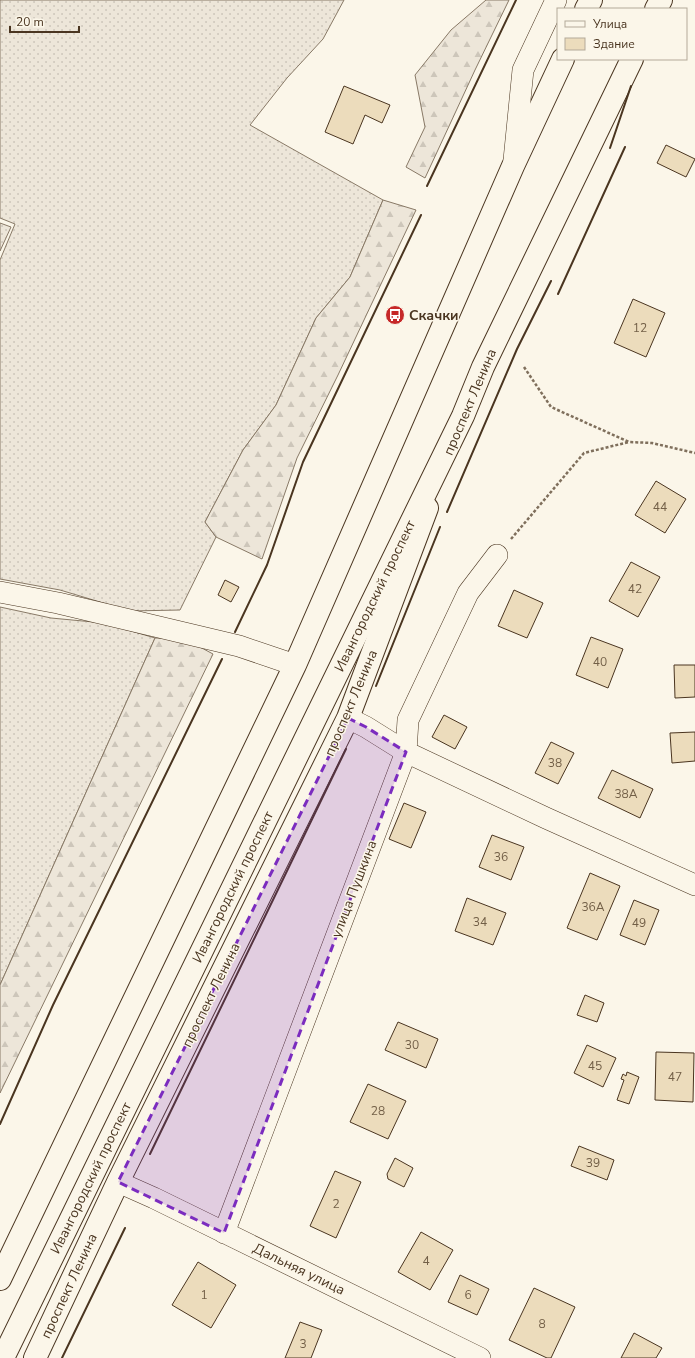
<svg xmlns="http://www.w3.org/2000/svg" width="695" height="1358" font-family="'Nunito Sans',sans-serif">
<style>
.grass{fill:url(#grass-dots);stroke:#887966}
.forest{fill:url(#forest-firs);stroke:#887966}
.building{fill:#ecdcbc;stroke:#4a3520}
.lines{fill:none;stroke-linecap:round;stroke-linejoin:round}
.minor-casing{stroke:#4a3520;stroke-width:22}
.primary-casing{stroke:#4a3520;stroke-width:24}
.trunk-casing{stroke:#4a3520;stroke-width:24}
.path{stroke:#7f6f5c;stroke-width:2.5;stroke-dasharray:3 2;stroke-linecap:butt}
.minor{stroke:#fbf6e9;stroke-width:21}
.primary{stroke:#fbf6e9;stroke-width:22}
.trunk{stroke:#fbf6e9;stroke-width:22}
.wall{stroke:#4a3520;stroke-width:2}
.marked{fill:#7b2cbf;fill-opacity:0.2;stroke:#7b2cbf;stroke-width:3;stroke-dasharray:8 5;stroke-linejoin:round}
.labels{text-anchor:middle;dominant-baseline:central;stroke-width:3;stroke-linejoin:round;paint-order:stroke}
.number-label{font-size:12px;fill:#725f47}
.poi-label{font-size:14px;font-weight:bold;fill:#4a3520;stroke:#fbf6e9;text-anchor:start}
.street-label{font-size:14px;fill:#4a3520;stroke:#fbf6e9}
</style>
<defs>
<pattern id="grass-dots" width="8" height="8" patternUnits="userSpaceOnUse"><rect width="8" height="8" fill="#ede6d9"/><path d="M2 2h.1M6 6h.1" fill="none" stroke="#cdc6ba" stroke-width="1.8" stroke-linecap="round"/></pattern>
<pattern id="forest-firs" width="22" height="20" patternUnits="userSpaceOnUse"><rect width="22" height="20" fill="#ede6d9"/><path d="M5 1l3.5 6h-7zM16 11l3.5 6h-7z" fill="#cdc6ba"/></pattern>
</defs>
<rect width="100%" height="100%" fill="#fbf6e9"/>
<path class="grass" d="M0 0H344L323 39 287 78 250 125 383 200 350 277 316 318 276 405 243 450 205 522 216 537 180 610 130 611 60 590 0 579V260L15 224 0 218Z
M0 223 11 227 0 251Z
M0 607 51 618 104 623 155 638 0 985Z"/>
<path class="forest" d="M486 0H509L475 70 425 178 406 167 425 127 415 75 451 30Z
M383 200 416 210 338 375 297 458 262 559 216 537 205 522 243 450 276 405 316 318 350 277Z
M155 638 185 639 213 654 0 1093V985Z"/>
<path class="building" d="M344 86 390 105 382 123 365 115 353 144 325 132Z
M666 145 695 159 686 177 657 163Z
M633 299 665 313 646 357 614 343Z
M656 481 686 499 665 533 635 515Z
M631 562 660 577 638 617 609 601Z
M225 580 239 587 231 602 218 595Z
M514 590 543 603 527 638 498 626Z
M591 637 623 649 608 688 576 675Z
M674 665H695V697L675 698Z
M444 715 467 727 455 749 432 737Z
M695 732V761L672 763 670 733Z
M551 742 574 753 558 784 535 773Z
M612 770 653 789 640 818 598 798Z
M404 803 426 812 411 848 389 839Z
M492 835 524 847 511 880 479 867Z
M590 873 620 886 597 940 567 928Z
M467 898 506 913 493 945 455 931Z
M634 900 659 910 645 945 620 935Z
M585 995 604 1003 597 1022 577 1015Z
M398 1022 438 1039 426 1068 385 1050Z
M587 1045 616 1058 603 1087 574 1073Z
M656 1052 694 1053 693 1102 655 1100Z
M627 1072 639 1077 629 1104 617 1100 624 1080 621 1079 623 1074 626 1076Z
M368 1084 406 1101 388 1139 350 1122Z
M579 1146 614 1160 607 1180 571 1166Z
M395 1158 413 1168 404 1187 388 1179 387 1174Z
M335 1171 361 1182 336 1238 310 1226Z
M421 1232 453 1250 430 1290 398 1272Z
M198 1262 236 1285 211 1328 172 1305Z
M460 1275 489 1289 477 1315 448 1302Z
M534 1288 575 1307 551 1358H547L509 1340Z
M300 1322 322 1330 311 1358H285Z
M634 1333 662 1348 656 1358H621Z"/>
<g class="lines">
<defs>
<path id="minor" d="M514 160 523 70 556 0
M0 592 58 603 239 646 295 665
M348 718 366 727 406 752 546 818 695 885
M118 1182 154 1198 480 1358
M224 1233 406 752 408 720 468 593 497 555"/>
<path id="primary" d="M35 1358 118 1182 348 718 427 508"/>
<path id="trunk" d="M586 9 591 0
M656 9 661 0
M0 1279 295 665 513 166 563 59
M3 1358 463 416 483 367 632 59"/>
</defs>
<use href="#minor" class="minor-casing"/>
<use href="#primary" class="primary-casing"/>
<use href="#trunk" class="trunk-casing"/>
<path class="path" d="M524 367 551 407 629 442 652 443 695 453
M511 539 584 453 629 442"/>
<use href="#minor" class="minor"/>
<use href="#primary" class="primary"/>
<use href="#trunk" class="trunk"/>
<path class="wall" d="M610 148 631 86
M427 186 516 0
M558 294 625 147
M447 512 517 349 551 281
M235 632 267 565 303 462 421 215
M376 686 440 527
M0 1124 53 1005 222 659
M150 1154 346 749
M62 1358 125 1228"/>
</g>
<path class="marked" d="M348 718 366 727 406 752 224 1233 118 1182Z"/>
<defs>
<symbol id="bus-disc" viewBox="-11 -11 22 22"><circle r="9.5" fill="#c62828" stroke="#fbf6e9"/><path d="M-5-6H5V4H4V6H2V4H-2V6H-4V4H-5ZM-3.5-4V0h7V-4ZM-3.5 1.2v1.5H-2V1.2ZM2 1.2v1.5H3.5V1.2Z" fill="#fff"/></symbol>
</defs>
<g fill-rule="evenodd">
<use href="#bus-disc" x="384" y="304" width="22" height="22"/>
</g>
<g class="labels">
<g class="number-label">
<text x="640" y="328">12</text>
<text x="660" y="507">44</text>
<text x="635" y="589">42</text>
<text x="600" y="662">40</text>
<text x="555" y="763">38</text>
<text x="626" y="794">38А</text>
<text x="501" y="857">36</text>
<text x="593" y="907">36А</text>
<text x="480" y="922">34</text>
<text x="639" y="923">49</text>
<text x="412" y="1045">30</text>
<text x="595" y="1066">45</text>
<text x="675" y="1077">47</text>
<text x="378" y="1111">28</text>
<text x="593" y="1163">39</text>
<text x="336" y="1204">2</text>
<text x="426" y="1261">4</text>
<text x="204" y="1295">1</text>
<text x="468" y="1295">6</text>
<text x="542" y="1324">8</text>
<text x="303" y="1344">3</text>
</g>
<g class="poi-label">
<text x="409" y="315">Скачки</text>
</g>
<g class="street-label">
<text transform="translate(470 402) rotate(-67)">проспект Ленина</text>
<text transform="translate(375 596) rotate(-64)">Ивангородский проспект</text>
<text transform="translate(351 703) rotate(-67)">проспект Ленина</text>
<text transform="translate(233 887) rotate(-64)">Ивангородский проспект</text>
<text transform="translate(354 889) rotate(-69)">улица Пушкина</text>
<text transform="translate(211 995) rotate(-64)">проспект Ленина</text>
<text transform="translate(91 1178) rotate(-64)">Ивангородский проспект</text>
<text transform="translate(299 1269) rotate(26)">Дальняя улица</text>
<text transform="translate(69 1286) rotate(-65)">проспект Ленина</text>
</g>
</g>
<rect x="557" y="8" width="130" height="52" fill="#fbf6e9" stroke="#b4a999"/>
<rect x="565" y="21" width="20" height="6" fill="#fbf6e9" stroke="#b4a999"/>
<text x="593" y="28" font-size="12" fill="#4a3520">Улица</text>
<rect x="565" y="38" width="20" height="12" fill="#ecdcbc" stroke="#b4a999"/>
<text x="593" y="48" font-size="12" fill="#4a3520">Здание</text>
<path d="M10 26v6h69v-6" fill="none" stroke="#4a3520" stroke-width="2"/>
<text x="16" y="26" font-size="12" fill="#4a3520" stroke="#fbf6e9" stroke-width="3" paint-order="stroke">20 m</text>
</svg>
